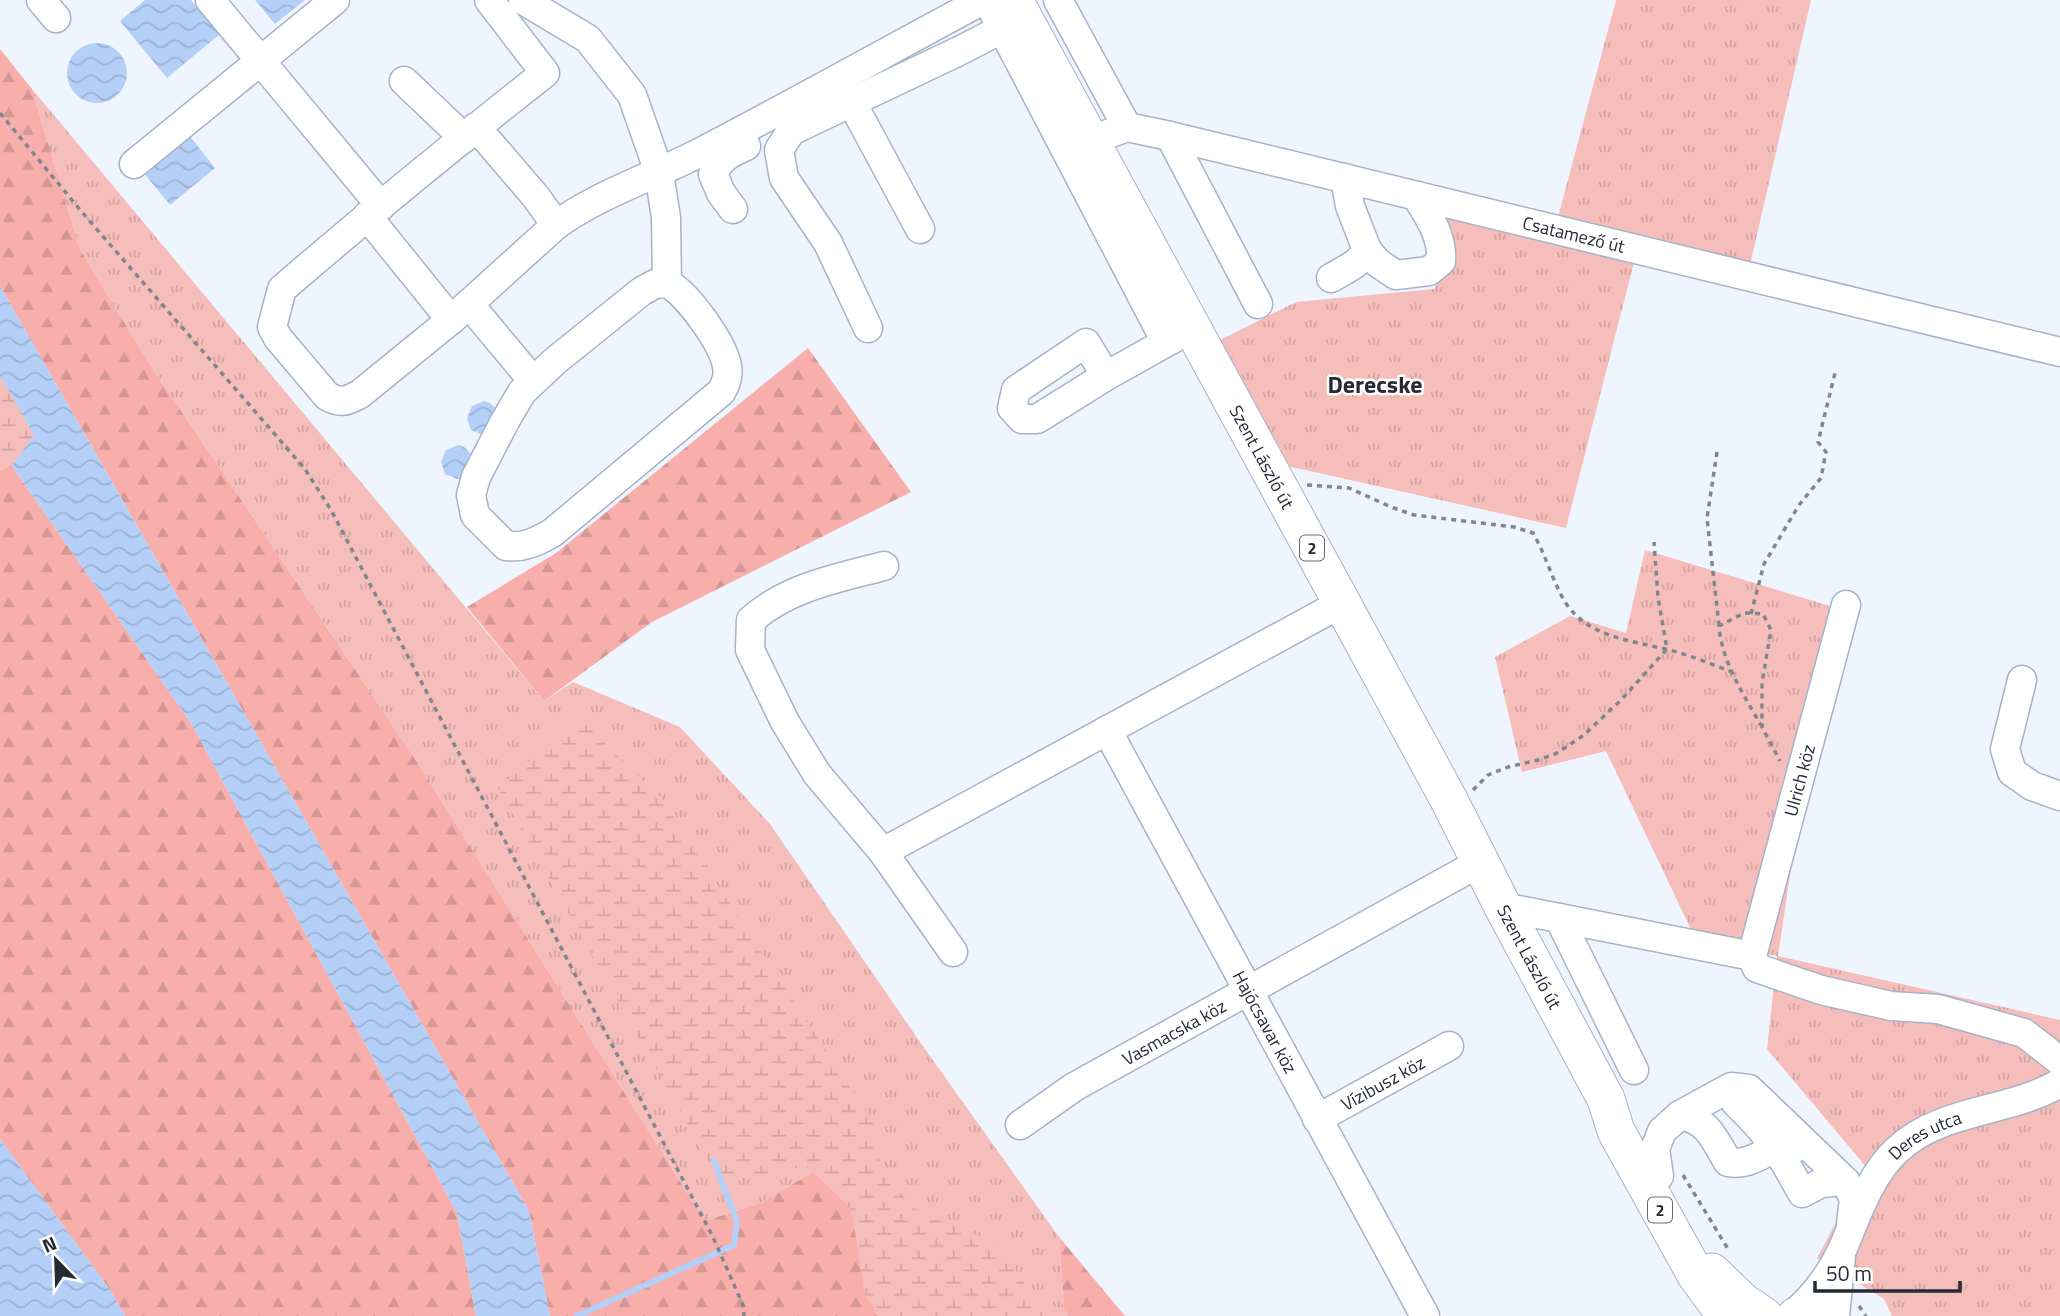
<svg xmlns="http://www.w3.org/2000/svg" width="2060" height="1316" font-family="'Titillium Web',sans-serif">
<style>
.grass{fill:url(#grass-tufts)}
.forest{fill:url(#forest-firs)}
.wetland{fill:url(#wetland-marsh)}
.water{fill:url(#water-waves)}
.lines{fill:none;stroke-linecap:round;stroke-linejoin:round}
.stream{stroke:#b4cff8;stroke-width:6}
.minor-casing{stroke:#a5b3c9;stroke-width:31}
.major-casing{stroke:#a5b3c9;stroke-width:39}
.path{stroke:#80868f;stroke-width:3.5;stroke-dasharray:5 5;stroke-linecap:butt}
.minor{stroke:#fff;stroke-width:28}
.major{stroke:#fff;stroke-width:37}
.labels{text-anchor:middle;dominant-baseline:central;stroke-width:5;stroke-linejoin:round;paint-order:stroke}
.shield{fill:#fff;stroke:#666b71;stroke-width:2}
.shield-label{font-size:16px;font-weight:bold;fill:#252b34}
.street-label{font-size:18px;fill:#252b34;stroke:#fff}
.district-label{font-size:24px;font-weight:bold;fill:#252b34;stroke:#fff}
</style>
<defs>
<pattern id="grass-tufts" width="24" height="20" patternUnits="userSpaceOnUse" patternTransform="scale(1.75)"><rect width="24" height="20" fill="#f6bebb"/><path d="M3 7l-1-3M5 7V3M7 7l1-3M15 17l-1-3M17 17v-4M19 17l1-3" fill="none" stroke="#d3a3a1"/></pattern>
<pattern id="forest-firs" width="22" height="20" patternUnits="userSpaceOnUse" patternTransform="scale(1.75)"><rect width="22" height="20" fill="#f8afac"/><path d="M5 1l3.5 6h-7zM16 11l3.5 6h-7z" fill="#d49795"/></pattern>
<pattern id="wetland-marsh" width="20" height="14" patternUnits="userSpaceOnUse" patternTransform="scale(1.75)"><rect width="20" height="14" fill="#f6bebb"/><path d="M1 5h8M5 5V1M11 12h8M15 12V8" fill="none" stroke="#d3a3a1"/></pattern>
<pattern id="water-waves" width="16" height="10" patternUnits="userSpaceOnUse" patternTransform="scale(1.75)"><rect width="16" height="10" fill="#b4cff8"/><path d="M0 5q4-4 8 0t8 0" fill="none" stroke="#9bb2d5"/></pattern>
</defs>
<rect width="100%" height="100%" fill="#eff5fe"/>
<path class="grass" d="M1616 0H1811L1750 265 1639 243 1566 528 1287 466 1210 345 1296 302 1434 289 1451 260 1429 191 1557 221Z
M32 89 544 701 573 682 680 727 770 824 920 1042 1059 1237 1064 1310 1068 1316H923L829 1162 763 1202 705 1221 410 751 147 360 80 249Z
M1645 550 1830 606 1778 956 2060 1020V1316H1892L1884 1299 1817 1258 1866 1167 1767 1049 1777 956 1696 940 1606 751 1522 772 1495 657 1570 616 1626 633Z"/>
<path class="forest" d="M0 49 32 89 80 249 147 360 410 751 705 1221 763 1202 829 1162 923 1316H550L529 1211 0 286Z
M808 348 911 492 652 622 544 701 467 607 556 553Z
M0 376 34 435 12 466 191 723 457 1213 476 1316H125L110 1290 0 1139Z
M1059 1237 1125 1316H1068L1064 1310Z"/>
<path class="wetland" d="M0 376 34 435 12 466 0 471Z
M578 717 661 798 874 1124 881 1172 919 1213 998 1243 1046 1316H878L865 1294 851 1209 807 1166 721 1184 498 788Z"/>
<path class="water" d="M145 0H191L220 34 167 78 120 21Z
M255 0H305L275 24Z
M67 73a30 30 0 1 1 60 0a30 30 0 1 1-60 0Z
M189 135 215 168 170 205 143 172Z
M0 286 529 1211 550 1316H476L457 1213 191 723 12 466 34 435 0 376Z
M484 401 490 403 500 412 483 435 471 430 467 418 472 406Z
M458 445 464 447 473 456 464 478 457 479 445 474 441 462 446 450Z
M0 1139 110 1290 125 1316H0Z"/>
<g class="lines">
<path class="stream" d="M577 1316 734 1245 737 1222 714 1161"/>
<defs>
<g id="minor">
<path d="M41 0 56 18"/>
<path d="M210 0 381 206"/>
<path d="M523 0 588 39 632 95 659 172 666 218 667 283"/>
<path d="M1058 0 1127 127"/>
<path d="M994 13 1166 342"/>
<path d="M404 81 464 138"/>
<path d="M851 101 920 229"/>
<path d="M476 127 536 197 556 225 451 320 360 394C347 401 341 404 327 396L278 338 272 327 282 289C368 215 456 143 545 73L489 0"/>
<path d="M1170 136 1258 304"/>
<path id="s1" d="M1089 141 1127 127 1170 136 2060 352"/>
<path d="M134 164 335 0"/>
<path d="M733 209 721 193 713 174C720 158 730 153 746 146"/>
<path d="M367 216 451 320"/>
<path d="M556 225C599 194 652 177 699 153 795 103 888 51 983 0"/>
<path d="M1367 250 1378 263 1396 275 1429 271 1441 261C1443 237 1429 216 1416 196"/>
<path d="M1331 278C1344 270 1360 264 1367 250L1350 206 1345 178"/>
<path d="M667 283C687 293 723 343 727 366 729 376 726 384 721 392L552 533C536 542 524 548 506 546L475 515 471 495 476 477 505 421 522 392 555 361 642 291 655 284Z"/>
<path d="M469 304 533 381"/>
<path d="M868 328 828 243 784 178 779 150 791 131 957 52 1002 29 1021 14"/>
<path d="M1106 376 1086 343 1016 390 1012 408 1022 419H1037L1106 376 1183 333"/>
<path d="M884 566C838 578 788 587 751 620L750 650 785 722 817 774 883 852 953 952"/>
<path d="M2022 680 2005 749 2012 772 2032 786 2060 796"/>
<path id="s2" d="M1107 730 1425 1316"/>
<path d="M883 852 1342 603"/>
<path d="M1503 907 1752 956"/>
<path d="M1559 918 1634 1070"/>
<path id="s3" d="M1752 956 1846 605"/>
<path d="M1752 956 1757 968 1821 990 1891 1006 1938 1009 2024 1033 2060 1061"/>
<path d="M1736 1103C1768 1133 1781 1154 1802 1193L1821 1183 1845 1181"/>
<path d="M1680 1115C1708 1120 1714 1139 1728 1162 1757 1167 1766 1143 1795 1148"/>
<path id="s4" d="M1317 1119 1449 1046"/>
<path id="s5" d="M1020 1125 1074 1087 1479 863"/>
<path d="M1659 1176 1655 1149 1662 1131 1680 1115 1731 1087 1749 1089 1845 1181 1854 1199 1851 1223"/>
<path id="s6" d="M1791 1316C1812 1299 1831 1274 1843 1248 1857 1215 1870 1175 1897 1150 1942 1108 2009 1113 2060 1083"/>
<path d="M1835 1316 1841 1256"/>
</g>
<g id="major">
<path id="s7" d="M1014 0 1449 800 1503 907 1606 1099 1616 1131 1696 1275 1726 1316"/>
<path d="M1712 1272 1742 1301 1764 1316"/>
<path d="M1796 1316 1804 1314 1820 1316"/>
</g>
</defs>
<use href="#minor" class="minor-casing"/>
<use href="#major" class="major-casing"/>
<path class="path" d="M0 113 81 211 305 469 331 510 712 1235 743 1305 744 1316
M1717 452 1707 518 1719 626
M1307 485 1349 488 1391 507 1414 515 1514 527 1533 533C1546 555 1552 580 1565 602 1588 637 1629 640 1665 649 1688 654 1711 664 1732 672
M1751 614 1764 564 1799 505 1821 478 1826 452 1818 442 1836 369
M1762 727C1744 695 1722 663 1719 626L1744 613 1763 614 1771 630 1762 683V727L1780 761
M1473 790 1488 775 1508 767 1538 760 1557 753 1584 735 1621 700 1667 649 1658 598 1654 542
M1683 1175 1728 1249
M1859 1306 1866 1316"/>
<use href="#minor" class="minor"/>
<use href="#major" class="major"/>
</g>
<g class="labels">
<g class="shield">
<rect x="1300" y="535.5" width="24" height="25" rx="5"/>
<rect x="1648" y="1197.5" width="24" height="25" rx="5"/>
</g>
<g class="shield-label">
<text x="1312" y="548">2</text>
<text x="1660" y="1210">2</text>
</g>
<g class="street-label">
<text stroke="none"><textPath href="#s1" startOffset="500">Csatamező út</textPath></text>
<text stroke="none"><textPath href="#s7" startOffset="520">Szent László út</textPath></text>
<text stroke="none"><textPath href="#s3" startOffset="182">Ulrich köz</textPath></text>
<text stroke="none"><textPath href="#s7" startOffset="1087">Szent László út</textPath></text>
<text stroke="none"><textPath href="#s2" startOffset="332">Hajócsavar köz</textPath></text>
<text stroke="none"><textPath href="#s5" startOffset="180">Vasmacska köz</textPath></text>
<text stroke="none"><textPath href="#s4" startOffset="75">Vízibusz köz</textPath></text>
<text stroke="none"><textPath href="#s6" startOffset="231">Deres utca</textPath></text>
</g>
<g class="district-label">
<text x="1375" y="384">Derecske</text>
</g>
</g>
<g transform="translate(56 1260) rotate(337)" stroke="#ffffff" stroke-width="5" paint-order="stroke">
<path d="M0-5L12 26L0 18L-12 26Z" fill="#252b34"/>
<text y="-10" font-size="19" font-weight="bold" text-anchor="middle" fill="#252b34">N</text>
</g>
<path d="M1815 1281v10h145v-10" fill="none" stroke="#252b34" stroke-width="3.5"/>
<text x="1826" y="1281" font-size="21" fill="#252b34" stroke="#ffffff" stroke-width="5" paint-order="stroke">50 m</text>
</svg>
